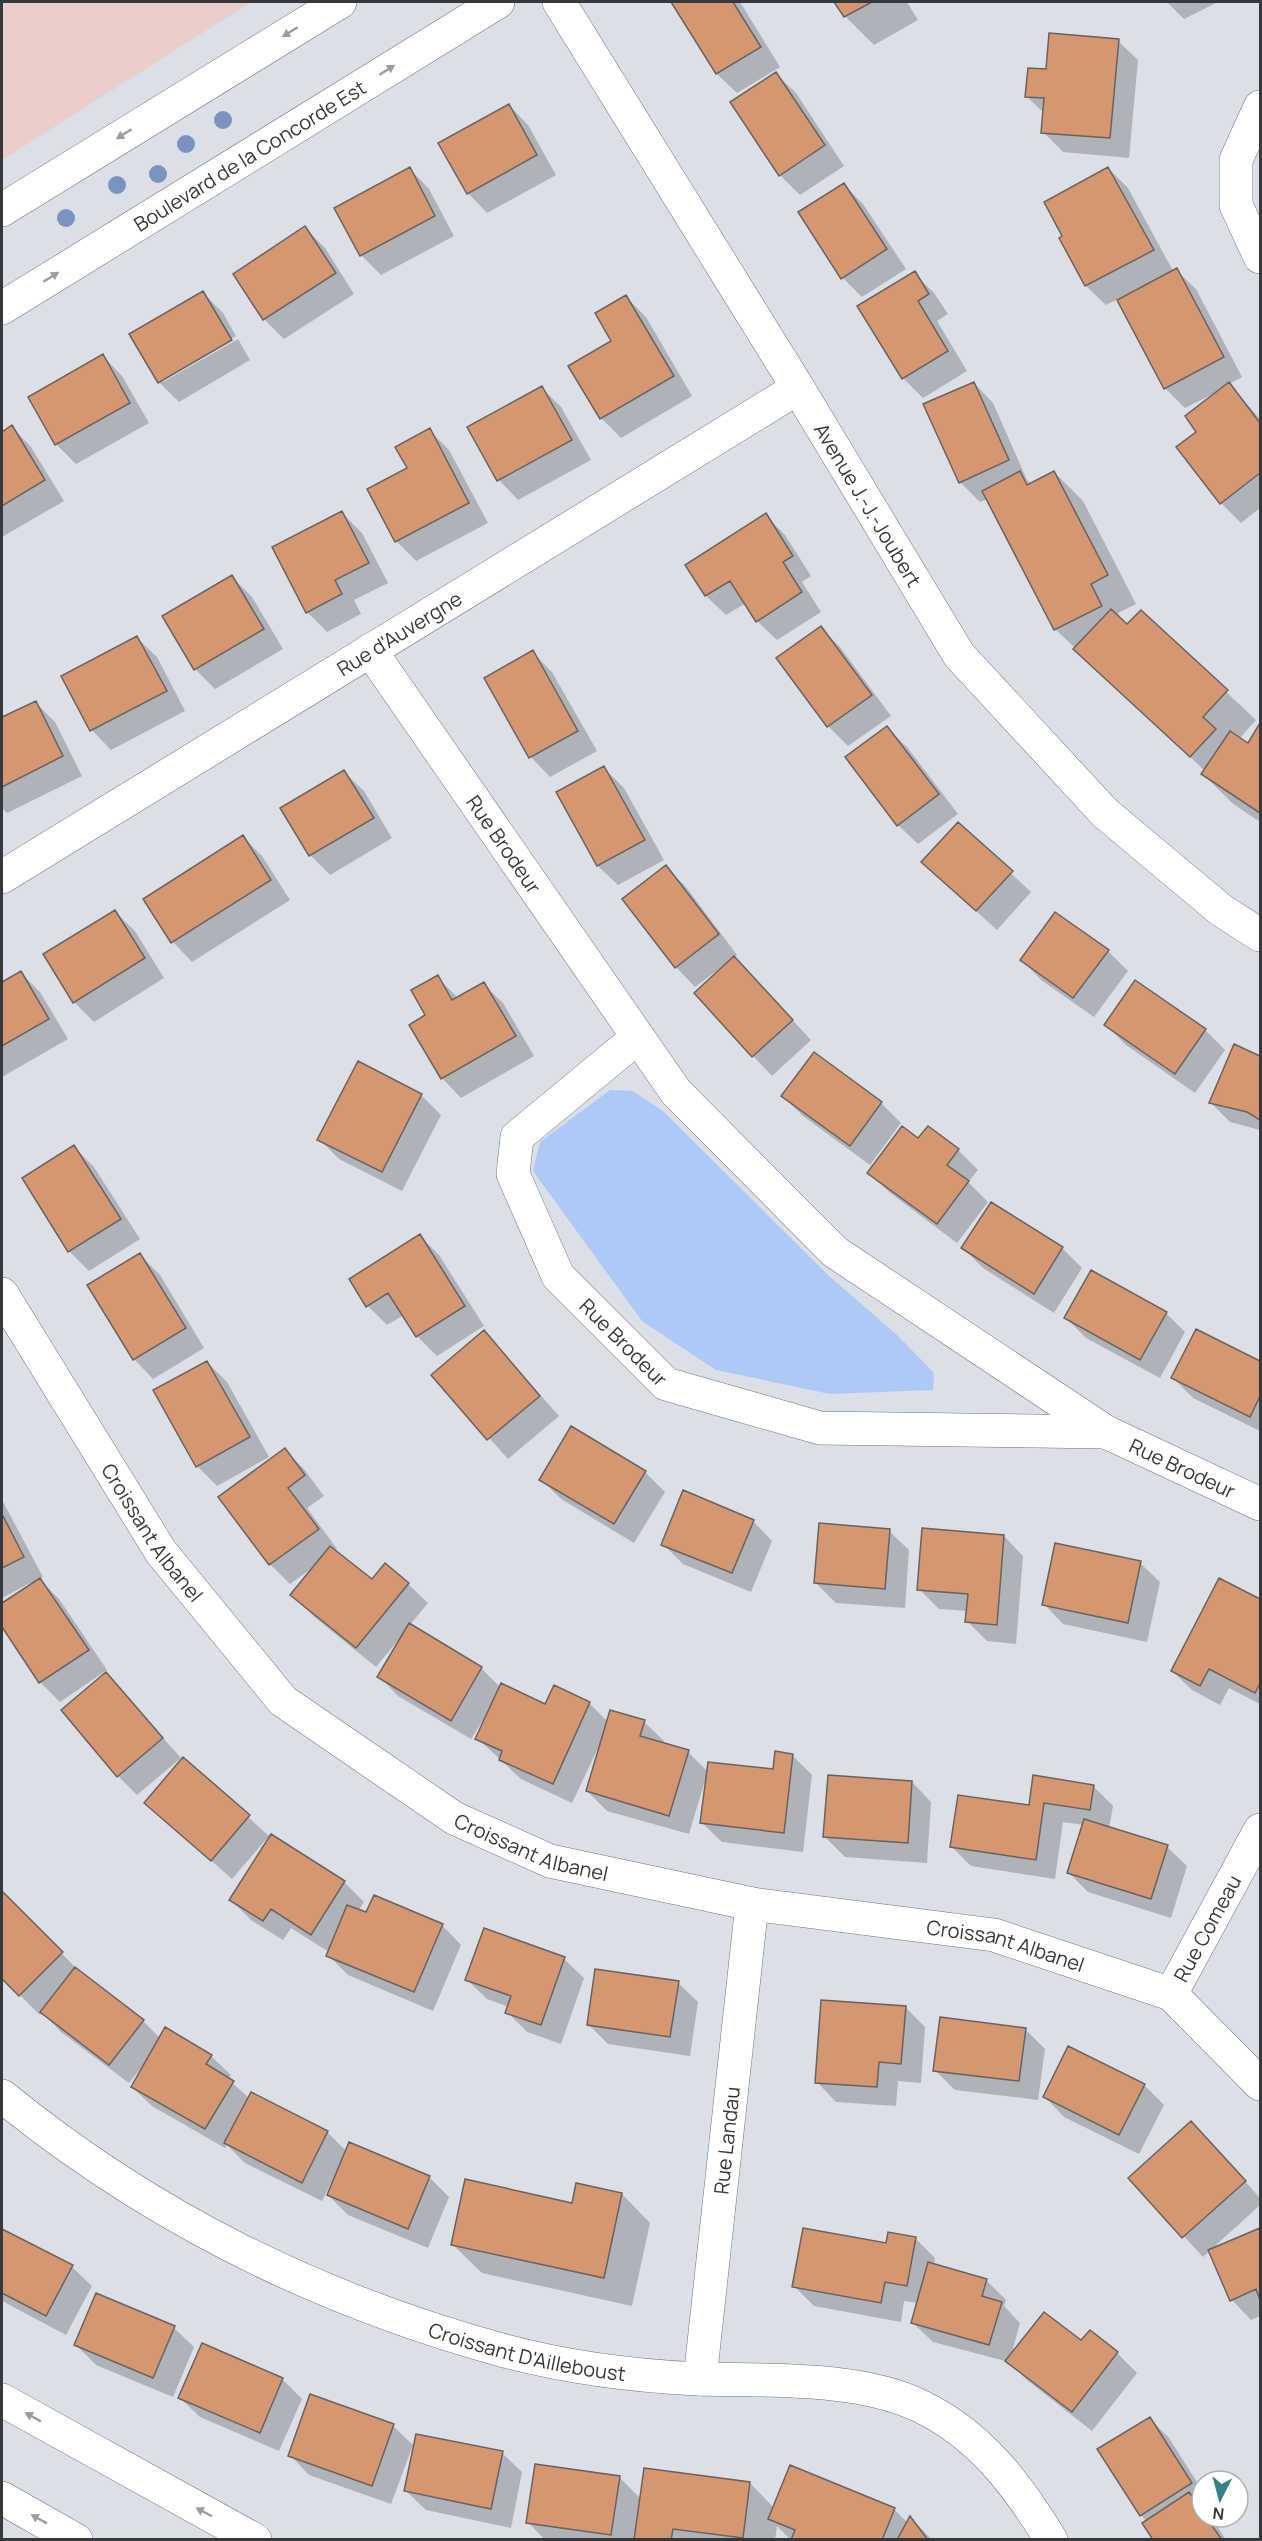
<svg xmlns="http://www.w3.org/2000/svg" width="1262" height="2541" font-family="Manrope,sans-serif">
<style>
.commercial{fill:#e9cecb}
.green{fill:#aec9f5}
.shadow{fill:#0003}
.building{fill:#d49772;stroke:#6b625e;stroke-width:1.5}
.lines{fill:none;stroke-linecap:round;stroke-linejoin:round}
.minor-casing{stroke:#71757d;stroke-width:34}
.highway-casing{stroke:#71757d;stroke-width:34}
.minor{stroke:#fff;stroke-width:33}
.highway{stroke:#fff;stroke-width:33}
.tree{fill:#7a94bd}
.oneway{fill:#9a9c9d}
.labels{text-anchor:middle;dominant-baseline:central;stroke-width:4.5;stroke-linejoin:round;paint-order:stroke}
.street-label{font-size:20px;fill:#36383b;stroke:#fff}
</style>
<rect width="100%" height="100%" fill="#dadfe8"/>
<path class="commercial" d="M2 2H251L2 160Z"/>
<path class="green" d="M610 1090 633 1091 663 1111 828 1275 898 1336 934 1373 933 1390 830 1394 716 1370 642 1321 533 1171 540 1142Z"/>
<path class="shadow" d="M673 2H740L780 67 737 93 717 74Z
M836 2H907L918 20 874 45 845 16Z
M1167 2H1218L1184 19Z
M1118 41 1138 60 1129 158 1063 152 1043 132 1045 114 1027 97 1047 70Z
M776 74 796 93 844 166 800 195 780 175Z
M509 105 528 125 556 175 487 213 468 193Z
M1108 168 1128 188 1173 271 1176 270 1196 289 1242 377 1229 384 1260 419V508L1241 523 1221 503 1178 447 1198 432 1221 390 1185 408 1165 388 1118 299 1106 305 1086 286 1061 238Z
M410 169 429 189 454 236 381 275 361 255Z
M844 185 863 204 906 269 862 297 843 278Z
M305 228 325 248 354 294 284 339 264 319 235 274Z
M914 273 934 293 948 314 937 321 967 371 923 398 903 378Z
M203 293 223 313 236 336 163 379V382L238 339 250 360 179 402 159 382 131 335Z
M626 297 646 317 692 396 621 438 601 418 613 342Z
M103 356 122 376 149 423 76 464 57 445 30 397Z
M974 383 993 403 1027 480 1031 484 1054 472 1083 501 1136 604 1118 613 1123 622 1127 626 1141 612 1256 720 1239 739 1248 745 1260 726V822L1232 803 1203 774 1205 771 1055 629 987 499 980 502 960 482Z
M541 387 561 407 591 460 518 500 499 480 469 428Z
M12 427 31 447 64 501 2 537V433Z
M429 430 449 450 488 523 416 561 396 541 409 469Z
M342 513 362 533 388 583 354 600 361 614 327 632 307 612Z
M765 515 785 535 811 576 802 582 821 612 777 640 757 621 746 603 726 615 706 596 687 565Z
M232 577 252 597 283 649 215 689 195 669Z
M821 628 840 647 891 716 848 746 828 726 778 658Z
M137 638 157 657 185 711 111 750 92 730 63 676Z
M532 652 552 672 597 751 550 777 531 757 486 678Z
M35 702 55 722 82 776 7 813 2 808V719Z
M887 728 907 747 958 814 918 844 898 825Z
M604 768 624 788 664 860 618 885 598 866 558 793Z
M344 772 364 791 392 838 330 875 310 855Z
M958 824 1031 892 997 930 943 881Z
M243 837 262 856 290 900 192 962 173 942 145 900Z
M666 867 686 887 737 955 734 957 811 1040 772 1076 753 1056 719 969 695 987 676 967Z
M115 912 135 931 164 978 94 1022 74 1002Z
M1108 951 1128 971 1094 1017 1041 980 1022 960Z
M20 972 40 992 68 1039 2 1077V983Z
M437 977 458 998 483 984 503 1003 534 1056 461 1098 442 1078 427 1016Z
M1106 1025 1205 1030 1225 1050 1195 1093 1126 1045Z
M1235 1046 1260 1057V1130L1230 1122 1211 1103Z
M814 1054 881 1103 901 1123 870 1165 803 1116 783 1096Z
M421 1095 441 1115 402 1191 339 1159 319 1139Z
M919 1141 958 1150 978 1170 968 1182 988 1202 957 1243 889 1192 869 1172Z
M74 1147 94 1167 140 1239 89 1271 69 1251Z
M420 1236 439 1255 484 1326 437 1356 417 1336 404 1315 387 1325 368 1306Z
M963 1248H1062L1082 1268 1054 1313 983 1268Z
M140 1255 160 1275 204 1348 153 1379 134 1359Z
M1166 1313 1185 1332 1160 1378 1086 1338 1066 1318Z
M1196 1331 1260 1363V1431L1193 1398 1173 1378Z
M484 1332 559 1416 508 1459 433 1375Z
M207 1362 227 1382 269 1457 217 1486 197 1466Z
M285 1450 304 1469 324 1496 307 1508 337 1549 334 1551 372 1581 408 1584 428 1603 409 1626 482 1669 500 1687 546 1706 589 1703 608 1722H644L664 1741 663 1744 688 1752 708 1772 774 1771 792 1755 812 1775 803 1852 722 1842 702 1823 708 1777H706L689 1834 607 1811 587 1791 600 1746H599L572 1803 521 1779 477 1738 488 1716 486 1715 471 1739 398 1696 379 1676 400 1640 399 1639 376 1667 312 1615 292 1595 315 1566 290 1584 270 1564 221 1497Z
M645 1472 665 1492 634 1543 561 1499 541 1479Z
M2 1500 43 1577 39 1579 59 1599 107 1670 60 1702 40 1682 2 1625V1605L31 1585 30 1583 2 1598Z
M753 1521 772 1541 751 1592 683 1564 663 1544Z
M889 1531 909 1550 905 1608 836 1603 816 1583Z
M1004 1536 1023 1556 1016 1644 987 1641 967 1621 968 1611 939 1609 919 1589Z
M1140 1563 1160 1582 1147 1642 1063 1624 1044 1604Z
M1219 1580 1260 1601V1704L1229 1688 1220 1705 1192 1690 1172 1671Z
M106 1674 181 1758 137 1795 118 1776Z
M183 1759 269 1836 232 1879 146 1803Z
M912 1782 931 1802 927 1863 845 1857 825 1837Z
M1093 1786 1113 1806 1109 1828 1167 1847 1187 1866 1171 1918 1088 1892 1069 1873 1084 1825 1063 1822 1055 1879 971 1866 952 1847 1030 1807Z
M272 1836 344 1882 364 1902 358 1911 442 1925 461 1945 433 2011 348 1975 328 1955 329 1952 291 1928 283 1940 251 1920 231 1900Z
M2 1893 81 1973 143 2021 160 2038 211 2056 231 2075 228 2079 249 2098 327 2132 347 2152 429 2177 449 2197 428 2248 348 2215 328 2195 332 2186 330 2185 322 2201 245 2163 227 2145 225 2148 152 2106 132 2087 142 2069 141 2068 129 2083 61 2032 42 2012 40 2015 2 1977Z
M564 1959 584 1978 561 2044 527 2032 507 2012 509 2007 487 1999 467 1980Z
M678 1983 698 2002 690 2056 608 2044 588 2024Z
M905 2007 925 2027 921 2083 898 2081 896 2106 836 2102 817 2082Z
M1025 2029 1045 2049 1038 2100 955 2090 935 2070Z
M1144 2085 1164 2105 1139 2154 1064 2117 1045 2097Z
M1211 2143 1260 2198V2205L1203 2257 1130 2178Z
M622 2194 650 2223 632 2306 482 2273 453 2245 573 2204Z
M1260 2229V2316L1251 2320 1232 2300 1210 2251Z
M2 2230 72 2267 92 2286 66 2335 2 2301Z
M915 2238 935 2258 934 2265 986 2280 1006 2300 1004 2306 1020 2323 1011 2356 1082 2342 1090 2332 1117 2353 1137 2373 1092 2431 1027 2380 1009 2362 933 2342 913 2323 918 2303 904 2301 901 2322 814 2306 794 2286 887 2244Z
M174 2328 194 2347 173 2397 96 2365 76 2345Z
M282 2379 302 2399 279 2451 200 2417 180 2398Z
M1150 2419 1169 2438 1202 2490V2517H1211L1226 2540H1155L1147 2522 1141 2515Z
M393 2426 413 2445 391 2504 309 2475 290 2455Z
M502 2453 522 2472 511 2528 426 2510 406 2491Z
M620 2478 641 2499 750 2483 774 2508 894 2509 908 2523 911 2518 932 2540H791L777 2526 775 2540H545L528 2522Z"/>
<path class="building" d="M671 2H733L761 47 716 74Z
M834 2H872L844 17Z
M1049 33 1119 39 1110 138 1041 133 1044 98 1025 97 1028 68 1046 69Z
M776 72 825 145 779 176 730 102Z
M509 104 537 155 467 194 438 143Z
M410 167 435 216 360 256 334 208Z
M1108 167 1154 250 1085 286 1059 238 1062 236 1044 202Z
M844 183 887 249 841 279 798 212Z
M305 226 336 273 263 320 233 274Z
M1177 268 1224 357 1164 389 1117 300Z
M915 271 929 294 918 301 948 351 902 379 857 306Z
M203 291 232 340 158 383 129 334Z
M626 295 674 376 600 419 568 366 611 341 595 313Z
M103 354 130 403 55 445 28 397Z
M974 382 1009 460 959 483 923 404Z
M1229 382 1260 423V473L1220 504 1176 447 1196 432 1185 416Z
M542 386 572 440 497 481 467 427Z
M12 425 45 480 2 506V432Z
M430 428 469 503 395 542 367 489 407 468 395 447Z
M1020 471 1027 485 1054 471 1108 575 1091 584 1102 606 1054 630 982 491Z
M342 511 369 563 335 580 342 594 306 613 272 547Z
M766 513 793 556 783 562 802 592 756 622 730 581 705 596 685 565Z
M232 575 264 629 194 670 162 616Z
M1111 609 1127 624 1141 610 1228 690 1203 717 1216 729 1190 757 1073 649Z
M821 626 872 695 827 727 776 658Z
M137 636 167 691 90 731 61 676Z
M533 650 578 731 529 758 484 678Z
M36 701 63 756 2 787V717Z
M1260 723V813L1201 774 1230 731 1248 743Z
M887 726 939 794 897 826 845 757Z
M604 766 645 840 597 866 556 792Z
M344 770 374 818 309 856 280 808Z
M958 822 1013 871 976 911 921 862Z
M243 835 271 880 171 943 143 899Z
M666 865 719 934 675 968 622 899Z
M115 910 145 958 73 1003 43 954Z
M1055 912 1109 950 1073 998 1020 960Z
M734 956 793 1020 752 1057 694 993Z
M21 971 49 1019 2 1046V982Z
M438 975 452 1000 484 982 516 1036 441 1079 409 1025 425 1015 411 990Z
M1135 980 1206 1029 1175 1074 1104 1025Z
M1234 1044 1260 1056V1120L1247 1112 1209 1103Z
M814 1052 882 1102 850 1146 781 1096Z
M358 1061 422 1094 382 1172 317 1140Z
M902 1126 918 1138 928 1126 959 1149 947 1165 969 1181 937 1224 867 1173Z
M74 1145 121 1219 68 1252 22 1178Z
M991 1202 1063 1247 1034 1294 961 1248Z
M420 1234 465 1306 416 1337 388 1293 366 1307 349 1279Z
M140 1253 186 1328 133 1360 87 1285Z
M1091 1270 1167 1312 1140 1360 1064 1318Z
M1196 1329 1260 1361V1396L1250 1417 1171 1378Z
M484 1330 540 1396 487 1440 431 1375Z
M207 1361 250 1437 196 1467 153 1390Z
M571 1426 646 1471 614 1524 539 1480Z
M285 1448 305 1475 288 1488 319 1529 269 1565 218 1497Z
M683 1490 754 1520 732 1573 661 1545Z
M2 1514 24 1557 2 1568Z
M819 1523 890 1529 885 1589 814 1583Z
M922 1528 1004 1535 997 1625 965 1622 968 1594 917 1590Z
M1055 1543 1141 1561 1128 1623 1042 1605Z
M330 1546 372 1579 385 1563 409 1583 356 1648 290 1595Z
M40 1578 89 1650 39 1683 2 1627V1603Z
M1219 1578 1260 1599V1683L1255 1693 1209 1669 1200 1686 1171 1671Z
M409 1623 482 1667 451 1721 377 1677Z
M106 1672 163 1738 117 1777 61 1710Z
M501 1683 545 1704 554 1685 590 1702 553 1784 499 1760 502 1751 475 1739Z
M610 1710 645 1720 640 1736 689 1750 669 1816 586 1791Z
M775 1751 793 1754 784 1833 700 1823 708 1762 773 1769Z
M183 1757 250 1815 211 1861 144 1803Z
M828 1775 912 1781 908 1843 823 1837Z
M1033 1775 1094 1785 1090 1810 1044 1803 1036 1860 950 1847 958 1795 1029 1805Z
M1084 1819 1168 1845 1151 1899 1067 1873Z
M271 1834 345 1881 311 1935 271 1909 263 1921 229 1900Z
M2 1891 63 1952 19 1996 2 1979Z
M374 1895 443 1924 414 1992 326 1956 347 1905 366 1912Z
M484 1928 565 1957 541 2025 505 2013 511 1996 465 1980Z
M75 1967 144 2020 109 2065 40 2012Z
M595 1969 679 1981 670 2037 587 2025Z
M821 2000 906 2006 901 2064 879 2062 877 2087 815 2083Z
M940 2017 1026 2028 1019 2081 933 2071Z
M165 2027 212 2055 206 2064 234 2081 205 2129 131 2087Z
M1068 2046 1145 2084 1119 2135 1043 2097Z
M251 2092 328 2131 302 2183 224 2143Z
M1191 2121 1246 2181 1182 2238 1128 2178Z
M349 2142 430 2176 408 2229 327 2195Z
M465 2179 572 2203 576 2183 622 2193 604 2278 451 2245Z
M803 2228 886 2243 888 2232 916 2237 907 2286 885 2282 881 2303 792 2287Z
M1260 2228V2300L1256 2289 1230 2301 1208 2250Z
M2 2229 73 2265 46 2316 2 2293Z
M928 2262 987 2279 982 2296 1002 2302 989 2345 911 2323Z
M96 2293 175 2326 153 2378 74 2345Z
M1044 2312 1081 2340 1090 2330 1118 2352 1072 2412 1005 2361Z
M202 2343 283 2378 260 2433 178 2398Z
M310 2394 394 2424 372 2486 288 2456Z
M1150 2417 1192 2483 1140 2516 1097 2449Z
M416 2434 503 2451 491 2509 404 2491Z
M535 2464 620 2476 611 2535 526 2523Z
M790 2465 895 2508 882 2540H791L795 2530 768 2519Z
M644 2468 750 2482 743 2538 673 2529 671 2540H634Z
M1189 2492 1202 2511V2517H1206L1222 2540H1153L1142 2523Z
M910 2516 928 2540H897Z"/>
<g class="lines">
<defs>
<g id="minor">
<path id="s1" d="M559 2 798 388 959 655 1105 813 1221 910 1260 935"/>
<path d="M1260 107 1236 160V205L1260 257"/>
<path d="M2 210 340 2"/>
<path id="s2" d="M2 308 498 2"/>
<path id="s3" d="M370 650 676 1092 835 1252 1106 1432 1260 1504"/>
<path id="s4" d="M2 877 798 388"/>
<path id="s5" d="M638 1037 517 1137 513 1174 558 1276 666 1384 820 1428 1106 1432"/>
<path id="s6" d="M2 1294 161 1552 283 1701 454 1818 550 1861 752 1904 994 1935 1171 1994 1260 2084"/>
<path id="s7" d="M1171 1994 1260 1830"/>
<path id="s8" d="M2 2096C152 2218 318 2300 505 2351 569 2368 633 2376 698 2379 767 2381 858 2376 920 2406 979 2434 1018 2485 1051 2540"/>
<path id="s9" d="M700 2379 752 1904"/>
</g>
<path id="highway" d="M2 2400 255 2540
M2 2498 76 2540"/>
</defs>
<use href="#minor" class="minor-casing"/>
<use href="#highway" class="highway-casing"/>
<use href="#minor" class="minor"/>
<use href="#highway" class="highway"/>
</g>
<g class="tree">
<circle cx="223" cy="120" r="9"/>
<circle cx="186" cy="144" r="9"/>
<circle cx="158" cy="174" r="9"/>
<circle cx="117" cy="185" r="9"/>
<circle cx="66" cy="218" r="9"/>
</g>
<defs><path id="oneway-solid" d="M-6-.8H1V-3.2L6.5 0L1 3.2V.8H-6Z" transform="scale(1.5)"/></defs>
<g class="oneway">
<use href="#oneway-solid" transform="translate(290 32) rotate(148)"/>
<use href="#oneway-solid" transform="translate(387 70) rotate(-32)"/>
<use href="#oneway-solid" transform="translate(124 134) rotate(148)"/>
<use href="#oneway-solid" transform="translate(51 277) rotate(-32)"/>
<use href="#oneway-solid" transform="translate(33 2417) rotate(-151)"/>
<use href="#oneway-solid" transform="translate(204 2512) rotate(-152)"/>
<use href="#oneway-solid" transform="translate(39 2519) rotate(-151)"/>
</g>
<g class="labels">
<g class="street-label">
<text stroke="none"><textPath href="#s2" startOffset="291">Boulevard de la Concorde Est</textPath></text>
<text stroke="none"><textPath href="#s1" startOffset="590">Avenue J.-J.-Joubert</textPath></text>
<text stroke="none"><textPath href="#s4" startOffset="466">Rue d'Auvergne</textPath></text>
<text stroke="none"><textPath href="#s3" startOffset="236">Rue Brodeur</textPath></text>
<text stroke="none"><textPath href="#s5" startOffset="399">Rue Brodeur</textPath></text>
<text stroke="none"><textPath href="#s3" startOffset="1173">Rue Brodeur</textPath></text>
<text stroke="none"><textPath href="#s6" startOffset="282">Croissant Albanel</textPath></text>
<text stroke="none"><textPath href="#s6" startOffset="786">Croissant Albanel</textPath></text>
<text stroke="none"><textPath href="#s7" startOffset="75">Rue Comeau</textPath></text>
<text stroke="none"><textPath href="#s6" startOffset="1272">Croissant Albanel</textPath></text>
<text stroke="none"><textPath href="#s9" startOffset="240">Rue Landau</textPath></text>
<text stroke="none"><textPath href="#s8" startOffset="590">Croissant D'Ailleboust</textPath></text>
</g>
</g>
<rect width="1262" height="2541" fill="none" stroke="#36383b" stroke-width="6"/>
<g transform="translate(1220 2499) rotate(186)"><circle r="28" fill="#ffffff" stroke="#afafb1" stroke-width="1.5"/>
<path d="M0-4.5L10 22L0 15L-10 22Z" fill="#388087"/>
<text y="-9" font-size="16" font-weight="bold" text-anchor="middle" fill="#36383b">N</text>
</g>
</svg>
